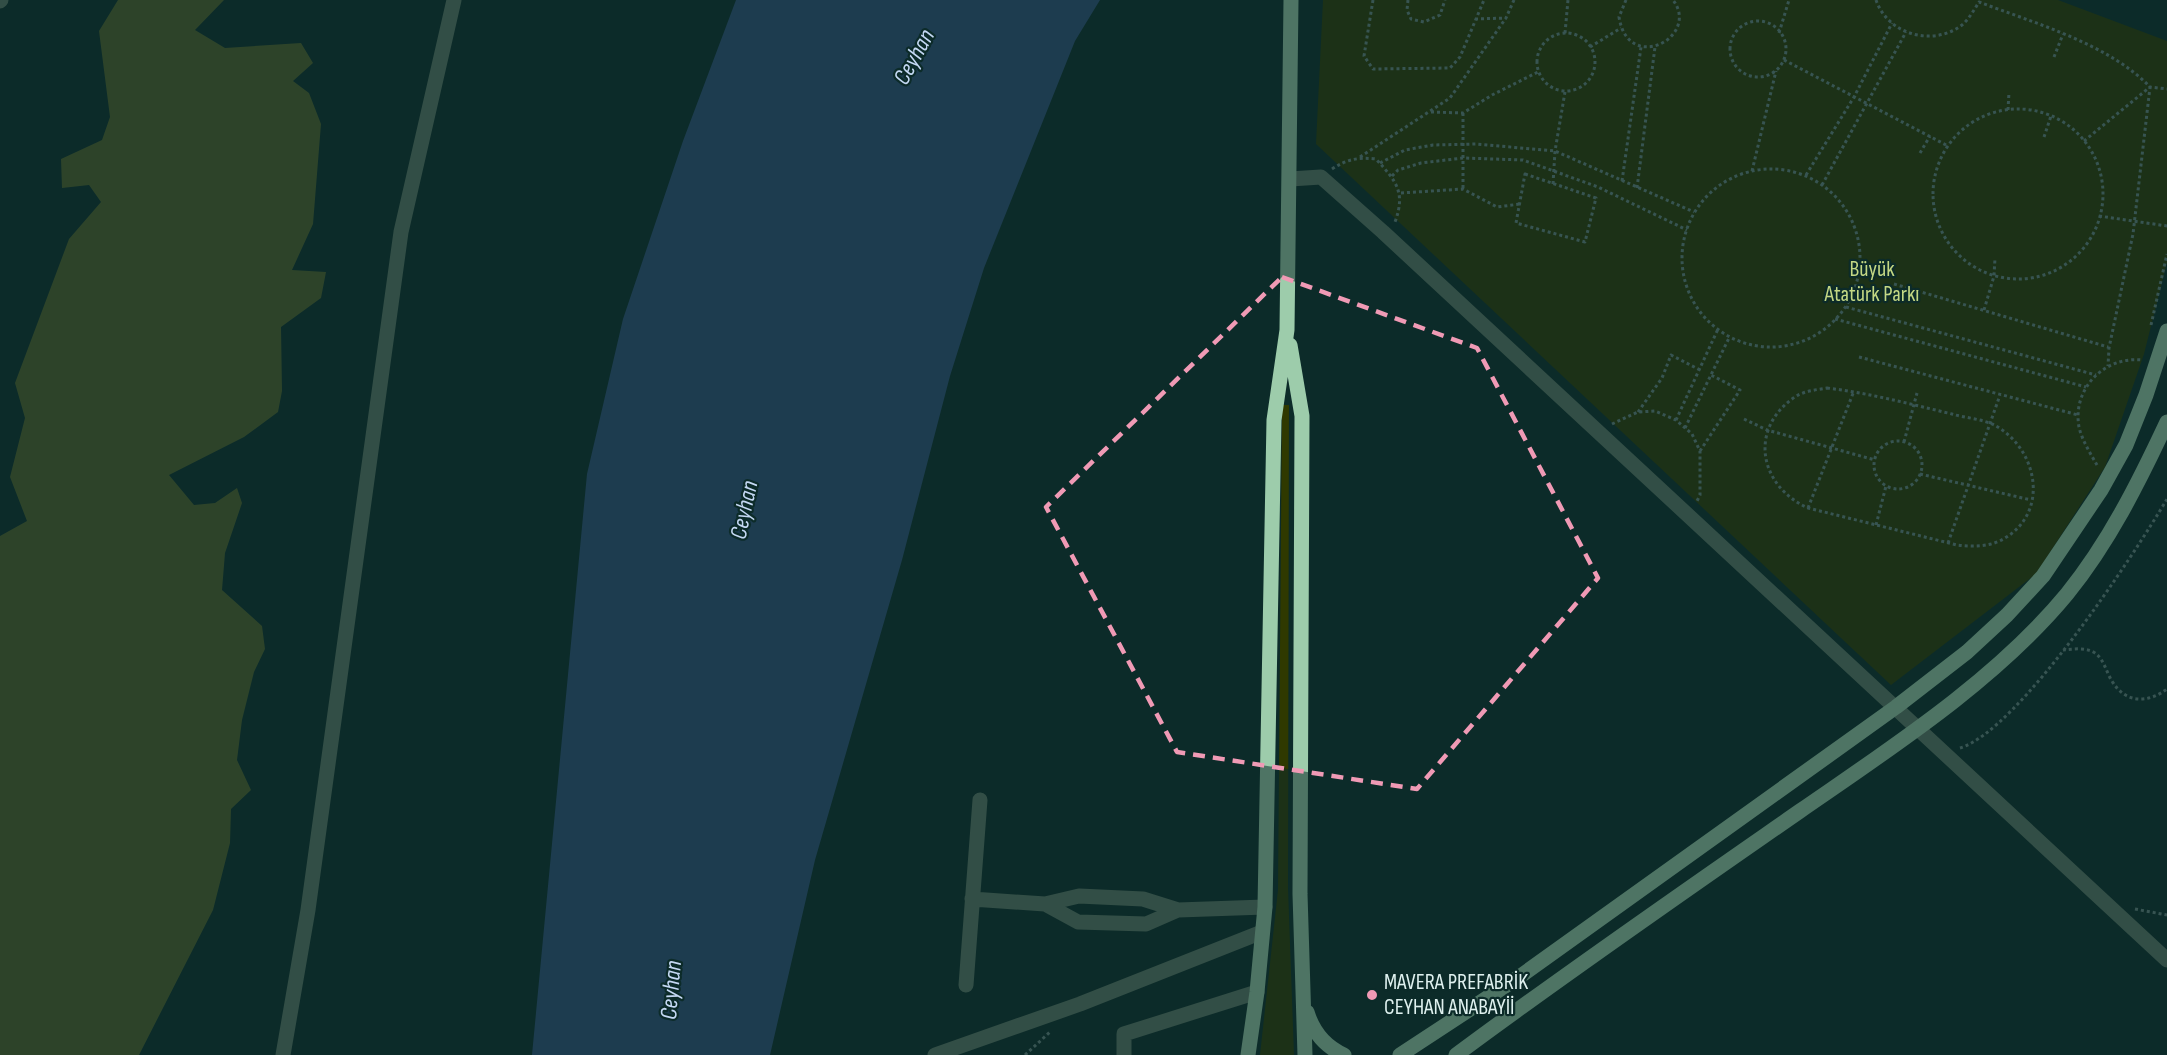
<svg xmlns="http://www.w3.org/2000/svg" width="2167" height="1055" font-family="'Sofia Sans Condensed',sans-serif">
<style>
.green{fill:#2f3900}
.forest{fill:#556129}
.water{fill:#32517c}
.lines{fill:none;stroke-linecap:round;stroke-linejoin:round}
.path{stroke:#6c8583;stroke-width:3;stroke-dasharray:3 3;stroke-linecap:butt}
.minor{stroke:#617868;stroke-width:15}
.major{stroke:#9dccab;stroke-width:15}
.marked{fill:none;stroke:#f09ab5;stroke-width:4.5;stroke-dasharray:12 8;stroke-linejoin:round}
.poi-dot{fill:#f09ab5;stroke:#0c2b29;stroke-width:2}
.labels{text-anchor:middle;dominant-baseline:central;stroke-width:4.5;stroke-linejoin:round;paint-order:stroke}
.park-label{font-size:22px;fill:#c4d884;stroke:#0c2b29}
.poi-label{font-size:22px;fill:#dff1ef;stroke:#0c2b29;text-anchor:start}
.water-label{font-size:24px;font-style:italic;fill:#c4d8f3;stroke:#0c2b29}
</style>
<rect width="100%" height="100%" fill="#0c2b29"/>
<path class="green" d="M1323 0H2058L2167 41V262L2144 354 2105 467 2036 574 1891 685 1316 144Z
M1282 405H1289L1288 888 1294 1055H1260L1278 890Z"/>
<path class="forest" d="M118 0H224L195 30 225 48 301 43 313 63 293 81 309 93 321 124 313 224 292 270 326 272 321 298 281 327 282 391 278 412 244 437 169 475 194 505 215 503 237 488 242 503 225 553 222 590 262 626 265 649 254 672 242 720 237 760 251 790 231 809 230 843 213 910 139 1055H0V536L27 521 10 477 25 418 15 383 69 239 101 202 89 185 62 188 61 159 102 140 110 117 99 31Z"/>
<path class="water" d="M736 0H1100L1075 41 984 268 950 376 902 560 815 860 770 1055H532L587 474 623 319 683 141Z"/>
<g class="lines">
<path class="path" d="M1373 0 1364 56 1373 69 1450 68 1460 57 1484 0
M1408 0 1407 10 1411 19 1424 22 1440 15 1445 0
M1626 0 1619 17C1628 75 1701 37 1673 0
M1876 0C1888 35 1933 47 1962 25 1969 19 1974 10 1979 2 2034 23 2109 44 2150 87L2133 234 2109 348 2108 366
M1475 19 1506 18
M1730 49a28 28 0 1 1 56 0a28 28 0 1 1-56 0Z
M1565 33 1568 0
M1779 33 1789 0
M1537 62a29 29 0 1 1 58 0a29 29 0 1 1-58 0Z
M1590 47 1621 28
M2054 57 2063 34
M1784 60 1948 146
M1933 194a85 85 0 1 1 170 0a85 85 0 1 1-170 0Z
M2008 110 2009 92
M1431 112 1463 113 1492 95 1538 72
M1463 113V189
M2044 137 2051 116
M2084 141 2150 87 2167 89
M1920 153 1930 136
M1360 157 1450 98 1506 18 1514 0
M1380 163 1405 150 1433 145 1476 144 1555 151 1694 212
M1682 258a89 89 0 1 1 178 0a89 89 0 1 1-178 0Z
M1332 169C1347 159 1359 157 1376 159 1396 181 1406 192 1395 222
M1752 171 1776 71
M1525 174 1596 198 1585 242 1516 223Z
M1806 175 1854 97 1892 23
M1392 176 1398 170 1421 163 1463 158 1523 160 1598 187 1687 230
M1622 181 1641 47
M1553 184 1555 151 1565 92
M1822 185 1906 32
M1637 188 1655 47
M1401 193 1463 189 1497 207 1520 204
M2099 216 2167 226
M1894 284 2108 347
M1846 307 2096 375
M1984 310 1994 276 1995 258
M1835 319 2086 387
M2151 325 2167 254
M1859 357 2078 415
M1827 388C1869 393 1910 404 1952 414 1965 418 1984 419 1996 426 2037 449 2050 511 2005 538 1991 547 1973 547 1957 545L1808 508C1761 487 1748 432 1792 399 1802 391 1815 390 1827 388Z
M1638 412 1662 378 1671 355 1700 370
M1744 419 1767 430 1875 460
M1676 420 1718 329
M1612 424 1638 412 1655 411 1676 420 1692 434 1700 451V495L1696 503
M1685 428 1729 338
M1874 465a24 24 0 1 1 48 0a24 24 0 1 1-48 0Z
M1904 442 1917 393
M1700 451 1740 390 1711 375
M2097 465C2090 453 2082 440 2079 427 2072 389 2104 356 2142 360
M1920 474 2031 500
M1808 508 1854 391
M1876 525 1886 486
M1948 543 2000 395
M2063 650C2073 649 2086 647 2095 653 2104 659 2106 672 2112 681 2125 703 2147 704 2167 689
M1960 748C2019 730 2134 555 2167 499
M2135 909 2167 915
M1025 1055 1050 1032"/>
<path class="minor" d="M0 1 1 0
M1290 179 1321 177 1383 232 2167 960
M972 899 1045 904 1079 896 1143 899 1178 910 1265 907
M1045 904 1078 922 1146 924 1178 910
M966 985 980 800
M283 1055 308 910 401 232 454 0
M935 1055 1080 1004 1262 932
M1124 1055V1034L1257 992"/>
<path class="major" d="M1290 345 1302 416 1300 894 1305 1055
M1307 1012C1313 1032 1324 1046 1344 1055
M1248 1055 1257 992 1265 907 1274 420 1287 330 1291 0
M1400 1055 1522 975 1896 707 1967 652 2007 615 2043 576 2101 490 2126 445 2146 395 2167 331
M1456 1055C1569 971 1685 891 1800 811 1891 748 1996 680 2067 594 2109 542 2139 482 2167 422"/>
</g>
<path d="M0 0H2167V1055H0ZM1282 277 1477 348 1598 578 1417 789 1177 752 1046 507Z" fill="#0c2b29" fill-opacity=".55" fill-rule="evenodd"/>
<path class="marked" d="M1282 277 1477 348 1598 578 1417 789 1177 752 1046 507Z"/>
<circle class="poi-dot" cx="1372" cy="995" r="6"/>
<g class="labels">
<g class="park-label">
<text x="1872" y="269">Büyük<tspan x="1872" dy="25">Atatürk Parkı</tspan></text>
</g>
<g class="poi-label">
<text x="1384" y="982">MAVERA PREFABRİK<tspan x="1384" dy="25">CEYHAN ANABAYİİ</tspan></text>
</g>
<g class="water-label">
<text transform="translate(914 57) rotate(-61)">Ceyhan</text>
<text transform="translate(744 510) rotate(-78)">Ceyhan</text>
<text transform="translate(671 990) rotate(-85)">Ceyhan</text>
</g>
</g>
</svg>
